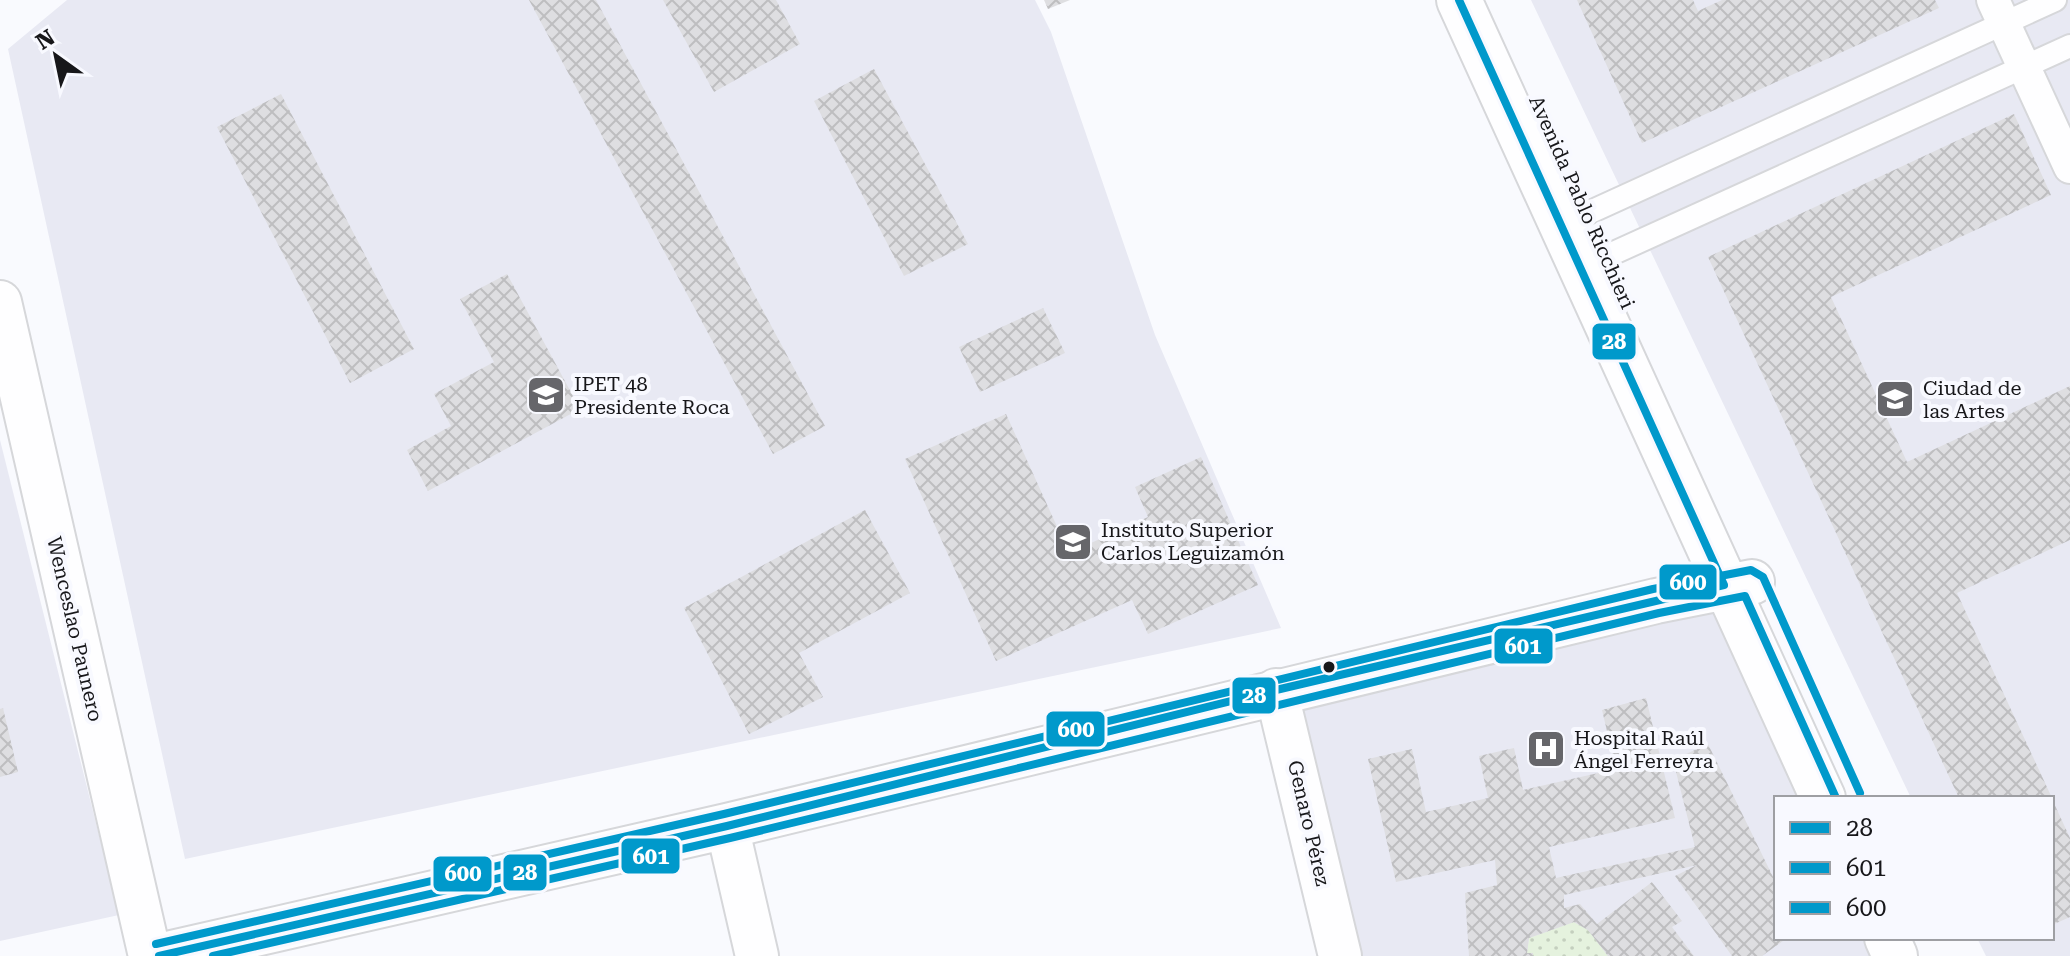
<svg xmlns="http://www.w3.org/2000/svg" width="2070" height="956" font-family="'Roboto Serif',serif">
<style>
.built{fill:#e8e9f3}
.grass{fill:url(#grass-dots)}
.building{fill:url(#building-cross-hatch)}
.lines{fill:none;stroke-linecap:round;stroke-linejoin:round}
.service-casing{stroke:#d6d7da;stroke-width:26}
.pedestrian-casing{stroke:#d6d7da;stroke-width:36}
.minor-casing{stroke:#d6d7da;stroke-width:46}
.secondary-casing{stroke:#d6d7da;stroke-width:48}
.service{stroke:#fefeff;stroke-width:22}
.pedestrian{stroke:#fefeff;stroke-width:32}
.minor{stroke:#fefeff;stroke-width:42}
.secondary{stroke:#fefeff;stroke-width:44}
.bus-1-casing{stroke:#f8f9ff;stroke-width:14}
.bus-2-casing{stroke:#f8f9ff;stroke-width:14}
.bus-3-casing{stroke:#f8f9ff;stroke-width:14}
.bus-1{stroke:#0099cb;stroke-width:8}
.bus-2{stroke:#0099cb;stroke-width:8}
.bus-3{stroke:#0099cb;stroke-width:8}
.bus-dot{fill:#17171a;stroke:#f8f9ff;stroke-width:3}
.labels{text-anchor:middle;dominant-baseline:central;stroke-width:8;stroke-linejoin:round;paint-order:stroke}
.street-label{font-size:20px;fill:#17171a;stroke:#f8f9ff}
.poi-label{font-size:20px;fill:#17171a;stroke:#f8f9ff;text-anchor:start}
.line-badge{stroke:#f8f9ff;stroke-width:3}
.badge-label{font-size:22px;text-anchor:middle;font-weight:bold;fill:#fff}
</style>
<defs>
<pattern id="grass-dots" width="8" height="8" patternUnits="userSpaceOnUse" patternTransform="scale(2)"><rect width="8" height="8" fill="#e5f2de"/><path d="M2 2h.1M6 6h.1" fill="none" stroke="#c4cfbe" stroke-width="1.8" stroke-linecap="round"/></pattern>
<pattern id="building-cross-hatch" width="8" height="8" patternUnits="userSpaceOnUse" patternTransform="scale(2)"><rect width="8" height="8" fill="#dedee1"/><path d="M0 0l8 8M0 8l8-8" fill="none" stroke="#bebec0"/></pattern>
</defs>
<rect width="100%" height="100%" fill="#f9fafe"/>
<path class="built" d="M67 0H1035L1051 32 1155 335 1281 628 185 859 8 49Z
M1531 0H2070V956H1986L1977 938H2052V798H1911Z
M0 440 119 915 0 941Z
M1723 607 1809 798H1776V938H1872L1881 956H1353L1294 699Z"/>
<path class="grass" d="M1574 922 1588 930 1608 956H1533L1527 953 1529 938Z"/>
<path class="building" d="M529 0H596L825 426 773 454Z
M663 0H776L800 44 714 92Z
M1044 0H1070L1048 9Z
M1577 0H1693L1698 11 1722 0H1935L1939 8 1642 143Z
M874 69 968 244 904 276 814 101Z
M281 94 414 349 350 383 217 127Z
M2014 114 2051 195 1831 297 1907 462 2070 386V540L1957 593 2052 798H1959L1708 257Z
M507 274 580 409 428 491 407 450 451 426 434 394 494 362 460 299Z
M1043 308 1065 353 980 392 959 347Z
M1006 414 1069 553 1148 517 1135 487 1201 457 1258 585 1148 634 1132 600 996 661 905 459Z
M865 510 910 593 799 653 823 697 749 734 684 608Z
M1646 698 1675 818 1549 847 1556 878 1695 847 1673 760 1708 744 1776 883V938H1787L1762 956H1732L1675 876 1697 865 1564 895V908L1580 904 1597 924 1652 882 1682 921 1672 927 1694 956H1608L1588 930 1574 922 1529 938 1527 953H1533V956H1469L1465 893 1497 885 1495 860 1396 882 1368 759 1412 749 1426 812 1488 798 1479 756 1514 748 1523 790 1616 769 1602 710Z
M3 708 18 772 0 777V709Z
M2052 799 2070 838V917L2052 925Z"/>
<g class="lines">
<defs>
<path id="service" d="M1588 213 2055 0
M1607 256 2070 46"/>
<path id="pedestrian" d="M1993 0 2070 167"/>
<path id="minor" d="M0 302 150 956
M1276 690 1340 956
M727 826 757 956"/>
<path id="secondary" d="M1459 0 1823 798
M1887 938 1895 956
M159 956 727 826 1656 601 1752 582"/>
</defs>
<use href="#service" class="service-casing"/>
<use href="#pedestrian" class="pedestrian-casing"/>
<use href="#minor" class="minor-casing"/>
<use href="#secondary" class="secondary-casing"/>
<use href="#service" class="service"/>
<use href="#pedestrian" class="pedestrian"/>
<use href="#minor" class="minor"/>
<use href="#secondary" class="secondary"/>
<defs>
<path id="bus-1" d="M159 956 727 826 1276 690 1724 585 1459 0"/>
<path id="bus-2" d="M213 956 730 838 1659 613 1745 596 1836 798"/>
<path id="bus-3" d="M156 944 724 814 1653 589 1751 570 1763 577 1860 793"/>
</defs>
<use href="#bus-1" class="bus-1-casing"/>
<use href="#bus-2" class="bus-2-casing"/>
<use href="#bus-3" class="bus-3-casing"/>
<use href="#bus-1" class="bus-1"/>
<use href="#bus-2" class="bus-2"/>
<use href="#bus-3" class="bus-3"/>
</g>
<defs>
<symbol id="school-square" viewBox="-11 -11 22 22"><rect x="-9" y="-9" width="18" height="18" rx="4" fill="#66666a" stroke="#f8f9ff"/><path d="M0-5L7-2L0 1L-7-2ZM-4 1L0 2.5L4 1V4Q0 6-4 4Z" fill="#fff"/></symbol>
<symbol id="university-square" viewBox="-11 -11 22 22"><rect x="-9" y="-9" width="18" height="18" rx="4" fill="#66666a" stroke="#f8f9ff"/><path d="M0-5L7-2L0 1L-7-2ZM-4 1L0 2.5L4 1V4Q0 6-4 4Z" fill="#fff"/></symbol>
<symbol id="hospital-square" viewBox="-11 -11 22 22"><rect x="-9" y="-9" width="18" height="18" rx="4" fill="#66666a" stroke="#f8f9ff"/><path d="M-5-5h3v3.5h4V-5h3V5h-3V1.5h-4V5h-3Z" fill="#fff"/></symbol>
</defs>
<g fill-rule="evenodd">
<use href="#school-square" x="524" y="373" width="44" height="44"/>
<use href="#university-square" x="1873" y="377" width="44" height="44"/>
<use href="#school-square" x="1051" y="520" width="44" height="44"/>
<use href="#hospital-square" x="1524" y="727" width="44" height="44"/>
</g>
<circle class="bus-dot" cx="1329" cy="667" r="7"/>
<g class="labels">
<g class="street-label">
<text transform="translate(1582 202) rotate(66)">Avenida Pablo Ricchieri</text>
<text transform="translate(75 629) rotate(77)">Wenceslao Paunero</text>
<text transform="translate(1309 823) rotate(77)">Genaro Pérez</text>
</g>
<g class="poi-label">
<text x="574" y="384">IPET 48<tspan x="574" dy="23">Presidente Roca</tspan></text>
<text x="1923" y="388">Ciudad de<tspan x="1923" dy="23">las Artes</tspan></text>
<text x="1101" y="530">Instituto Superior<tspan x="1101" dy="23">Carlos Leguizamón</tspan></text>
<text x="1574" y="738">Hospital Raúl<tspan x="1574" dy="23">Ángel Ferreyra</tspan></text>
</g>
</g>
<g class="line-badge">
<rect x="1591" y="322" width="46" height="39" rx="8" fill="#0099cb"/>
<rect x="1658" y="563" width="60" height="38" rx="8" fill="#0099cb"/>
<rect x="1493" y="627" width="61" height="38" rx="8" fill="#0099cb"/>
<rect x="1231" y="676" width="46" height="39" rx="8" fill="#0099cb"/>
<rect x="1045" y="710" width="61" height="38" rx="8" fill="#0099cb"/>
<rect x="620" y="837" width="61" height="38" rx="8" fill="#0099cb"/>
<rect x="502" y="853" width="46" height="39" rx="8" fill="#0099cb"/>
<rect x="432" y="855" width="61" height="38" rx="8" fill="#0099cb"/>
</g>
<g class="badge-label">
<text x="1614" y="349">28</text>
<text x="1688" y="590">600</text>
<text x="1523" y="654">601</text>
<text x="1254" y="703">28</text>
<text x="1076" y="737">600</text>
<text x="651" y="864">601</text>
<text x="525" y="880">28</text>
<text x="463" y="881">600</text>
</g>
<rect x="1774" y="796" width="280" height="144" fill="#f8f9ff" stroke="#9e9fa3" stroke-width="2"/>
<rect x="1790" y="822" width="40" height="12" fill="#0099cb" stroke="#9e9fa3" stroke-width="2"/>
<text x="1846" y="836" font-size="24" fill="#17171a">28</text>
<rect x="1790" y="862" width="40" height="12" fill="#0099cb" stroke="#9e9fa3" stroke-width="2"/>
<text x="1846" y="876" font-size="24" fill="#17171a">601</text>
<rect x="1790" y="902" width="40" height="12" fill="#0099cb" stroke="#9e9fa3" stroke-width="2"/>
<text x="1846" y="916" font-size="24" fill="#17171a">600</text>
<g transform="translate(56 56) rotate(327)" stroke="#f8f9ff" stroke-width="6" paint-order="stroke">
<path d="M0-6L14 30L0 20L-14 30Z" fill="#17171a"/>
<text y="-12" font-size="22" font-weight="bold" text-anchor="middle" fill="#17171a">N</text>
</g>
</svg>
